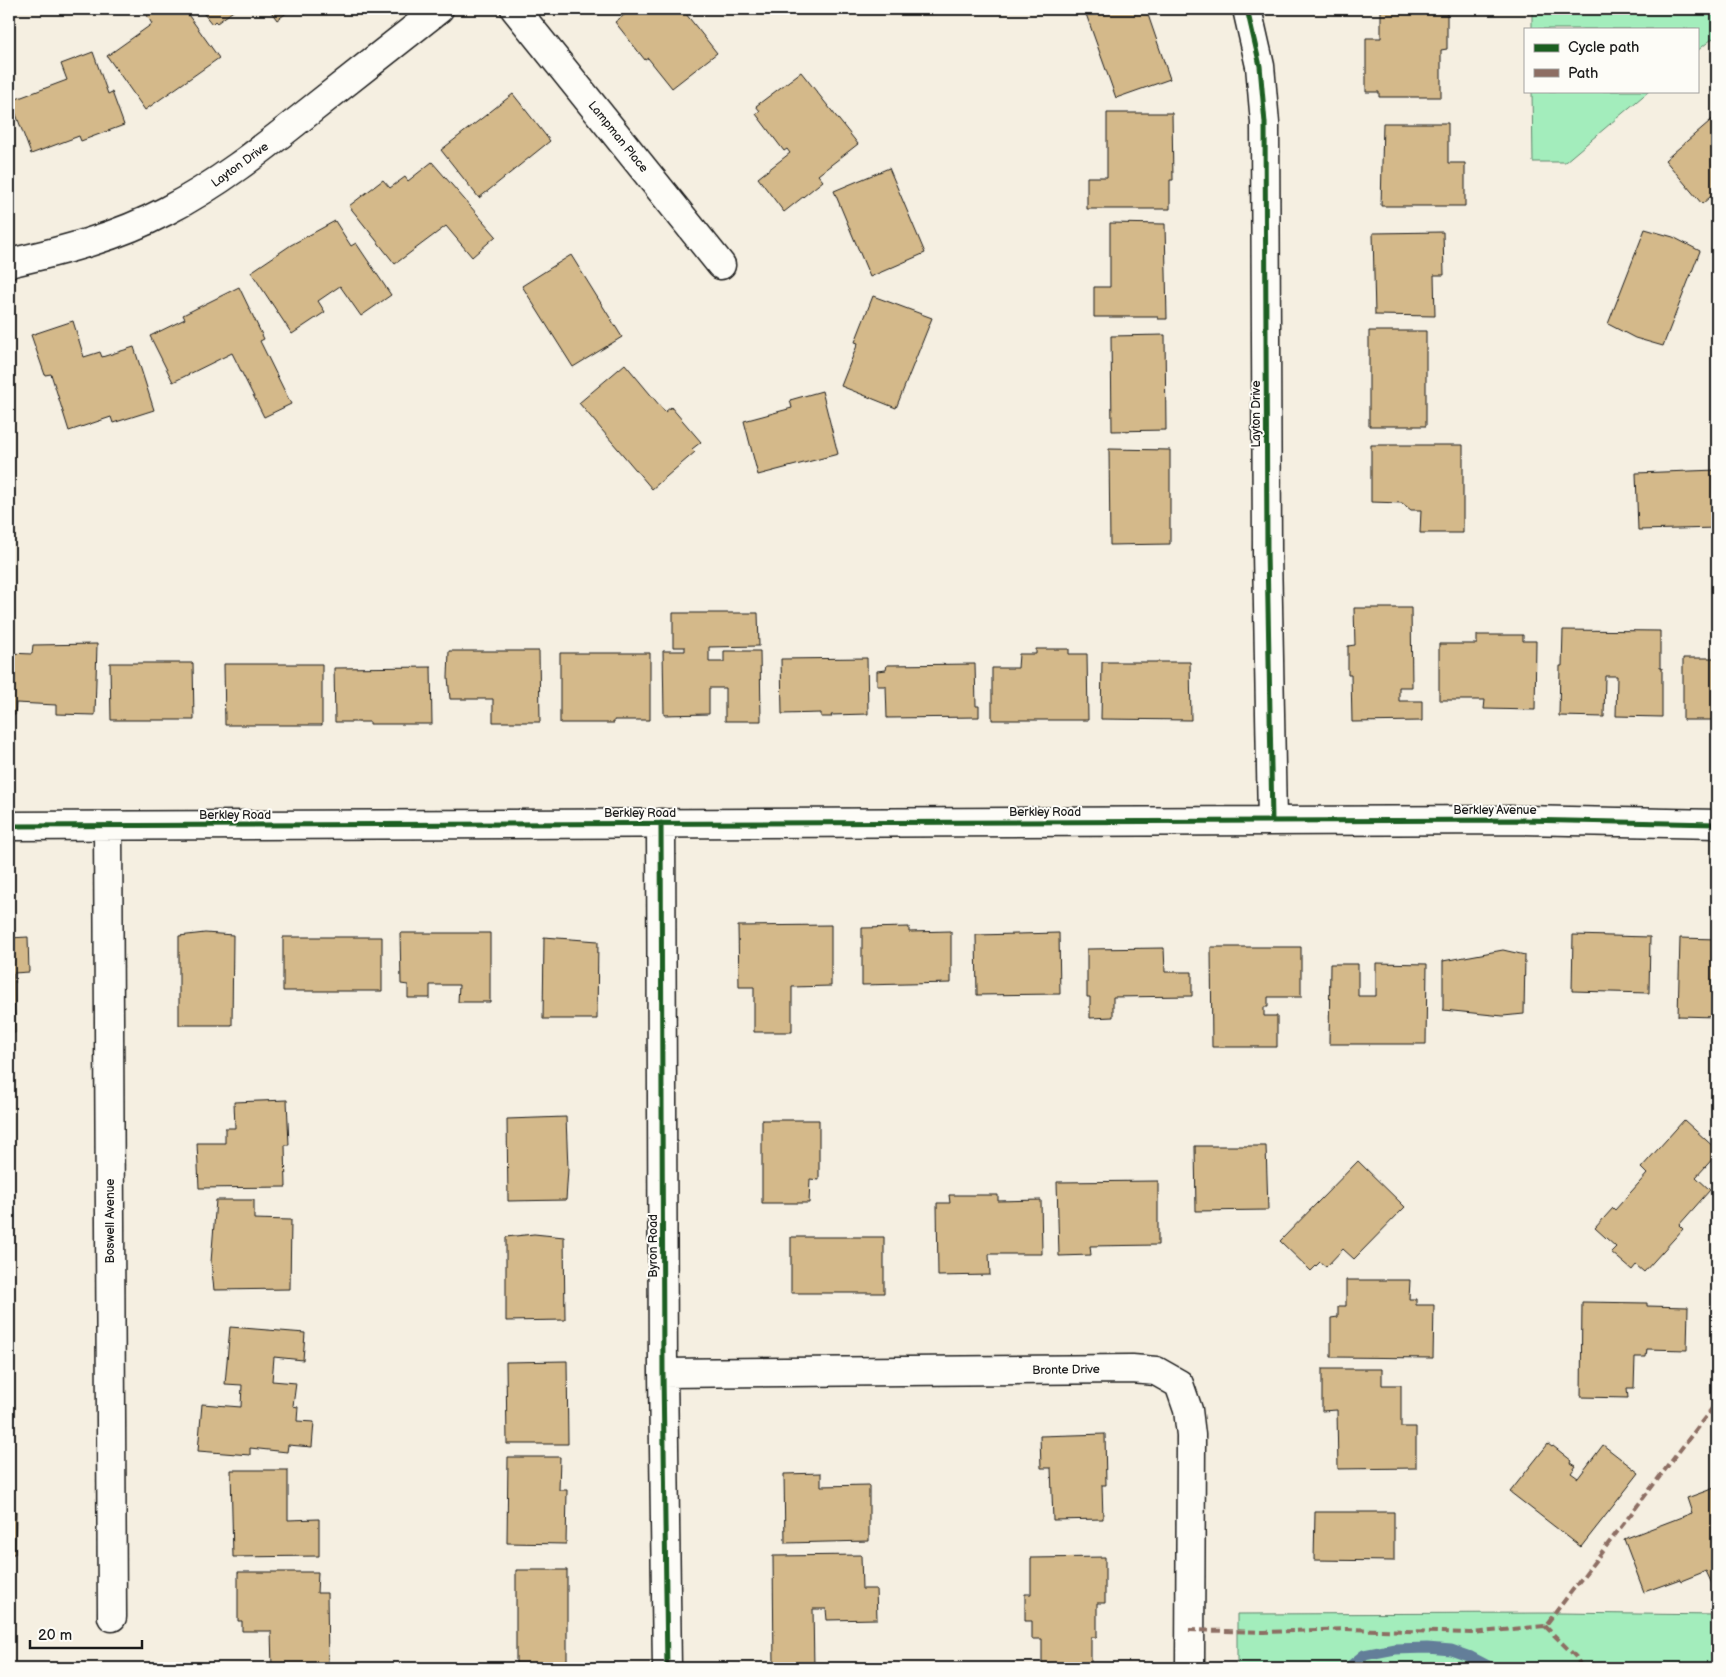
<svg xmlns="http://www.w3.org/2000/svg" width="1726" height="1677" font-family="'Balsamiq Sans',sans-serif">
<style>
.green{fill:#a3edbc;stroke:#60846c}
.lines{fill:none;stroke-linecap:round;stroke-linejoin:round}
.stream{stroke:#637e99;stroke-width:11}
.building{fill:#d4b98a;stroke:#1c1c1c}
.minor-casing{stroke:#1c1c1c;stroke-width:31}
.minor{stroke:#fdfcf7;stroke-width:28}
.quiet{stroke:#8d6e63;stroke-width:4;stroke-dasharray:8 4;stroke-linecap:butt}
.cycleway-casing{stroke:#fdfcf7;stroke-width:8}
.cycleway{stroke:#1b5e20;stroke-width:5}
.labels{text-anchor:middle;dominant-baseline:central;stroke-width:4;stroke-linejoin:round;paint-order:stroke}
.street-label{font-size:12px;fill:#1c1c1c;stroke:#fdfcf7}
</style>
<rect width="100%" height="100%" fill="#f5efe1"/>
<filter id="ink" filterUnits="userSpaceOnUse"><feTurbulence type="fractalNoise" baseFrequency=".02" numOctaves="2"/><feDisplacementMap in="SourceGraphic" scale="10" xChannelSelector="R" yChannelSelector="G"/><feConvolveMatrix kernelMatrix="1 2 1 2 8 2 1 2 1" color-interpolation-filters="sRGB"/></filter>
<g filter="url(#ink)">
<path class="green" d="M1532 9H1717V35L1697 51V29H1532Z
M1532 91H1649L1565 162H1533Z
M1559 1613 1717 1615V1668H1237V1614Z"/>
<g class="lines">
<path class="stream" d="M1348 1668 1364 1655 1395 1649 1427 1648 1451 1650 1471 1657 1492 1668"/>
</g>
<path class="building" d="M156 9H184L219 58 145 110 107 56 152 24 147 15Z
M200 9H236L217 23 215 21 212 24Z
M269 9H292L277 20Z
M632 9H682L717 53 672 88 648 58 645 60 615 22Z
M1101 9H1146L1170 79 1116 98 1086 14Z
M1381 9H1447V49L1441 50V97H1379V92H1366V38H1381Z
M93 52 108 94 112 92 124 125 81 141 79 136 31 154 11 101 67 80 61 64Z
M801 72 858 144 818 175 823 181 784 212 758 178 790 153 787 149 784 151 756 114 760 111 756 106Z
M513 94 550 141 479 198 441 150Z
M1107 113H1172L1173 180H1170V209H1087V177H1107Z
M1717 115V191L1702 204 1665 160Z
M1383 123H1448V163H1465V206H1381Z
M432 162 496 236 472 257 446 226 395 264 349 206 383 180 390 188 405 177 408 181Z
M889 168 925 253 870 277 834 191Z
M335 221 351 246 356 243 391 295 361 316 340 286 318 301 325 312 292 334 251 272 291 245Z
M1110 223 1165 224 1167 319H1158V317H1094V287H1110Z
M1645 229 1673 237 1700 251 1663 346 1635 338 1608 324Z
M1443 232 1444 275H1434L1435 316 1375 315 1373 233Z
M571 255 622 337 573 367 522 286Z
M239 287 264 339 260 341 291 404 264 417 232 353 173 382 150 336 185 319 183 315Z
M873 296 932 318 896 408 841 386 858 343 855 342Z
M73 321 84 357 100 352 102 357 134 347 154 410 113 423 111 417 69 431 51 374 45 375 31 335Z
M1369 331H1426V426H1369Z
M1165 335 1166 430 1112 431 1111 336Z
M625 364 665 412 671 407 701 442 692 449 695 452 652 489 579 403Z
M822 391 838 454 758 475 744 421 792 408 790 400Z
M9 404H10L11 431H9Z
M1371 445H1463V533H1420L1421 510H1411L1402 503 1371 502Z
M1109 449 1170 450V544L1110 545Z
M1717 470V528L1638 530 1636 473Z
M1354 608H1411L1412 687H1399V701H1422V721L1352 722 1351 675H1348V646L1355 645Z
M673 613H758L759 646 709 647V662H724V651H760L761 721H725V688H709V714L664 715 663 651H685V647H673Z
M1563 630 1660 631V668H1662V717L1616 716 1617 676H1605L1604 717 1559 716 1560 666H1562Z
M1477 635H1523V641H1536L1535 710 1484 709 1485 700H1439V644H1477Z
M97 644 95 715 56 714V705L16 703 15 715H9V653L32 654 33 645Z
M1036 649H1069V654H1087L1088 720H992V668H1018L1019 654H1036Z
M449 651H539L540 722H493V699H450L448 677Z
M560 653H650V720H614V723H560Z
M867 658 868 714 831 715 832 717H821V713L782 714 781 659Z
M1683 658H1717V720H1683Z
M1102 662H1190L1191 720 1101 719Z
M110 663H193L194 720H111Z
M224 664H322V725H225Z
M975 664 976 706H979V717L887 718 886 686H877V671L886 670 887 665Z
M431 667 432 724H370V722H335L334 668Z
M831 925V986L792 987V1032H754V987H739L738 926Z
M909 927V932L951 931V983L862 985V928Z
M205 933 233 935 232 1025H179V936Z
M400 933H490V1002H458L459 985H430V998H408V985L401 984Z
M1059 933 1060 994 977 995 976 935Z
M1573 935 1650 937 1649 993 1572 991Z
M28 937 29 972 14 973 15 1033 9 1034V938Z
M283 937H382V991H283Z
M544 937 598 941 597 1019H543Z
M1680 938 1717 939V1017L1678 1016Z
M1211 947H1301V997H1268V1007H1264V1016H1277V1047H1212Z
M1164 948 1165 972H1192V996L1113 997V1017L1090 1018V997H1087V949Z
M1503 950 1525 955 1524 1014 1503 1016 1443 1010V961Z
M1376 963 1427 964 1426 1044H1329L1330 964H1358V996H1376Z
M287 1100 289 1145H285L286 1187 199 1188 197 1143H225V1128H235L234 1102Z
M566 1117 568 1169 566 1200 508 1201 507 1119Z
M762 1120H819V1180L810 1179 809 1203H762Z
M1684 1120 1717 1150V1154L1696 1177 1710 1190 1679 1225 1683 1229 1644 1272 1636 1265 1632 1270 1611 1252 1616 1247 1595 1228 1613 1208 1615 1210 1647 1174 1641 1168Z
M1195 1146H1266L1268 1210 1196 1211Z
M1358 1161 1405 1207 1354 1259 1343 1249 1326 1267 1320 1262 1311 1271 1280 1241Z
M1158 1181V1245L1090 1246 1091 1255 1059 1256 1057 1182Z
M949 1195H998V1201L1041 1200 1042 1254H989L990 1275 938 1276 937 1203H950Z
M216 1200H254V1219L291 1220 290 1289 214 1290 211 1262Z
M534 1234 564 1237 565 1320 506 1321V1237Z
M791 1237H884V1293H791Z
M1346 1280H1410L1409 1299H1416V1305H1434L1433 1358 1331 1357V1318L1338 1317V1306H1346Z
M1582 1302 1647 1303V1306L1688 1307 1687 1350 1647 1349 1646 1357H1635L1634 1388H1627L1628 1398 1581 1397Z
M230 1327 305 1333 303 1360 274 1357 272 1381 296 1383 293 1406 298 1407 297 1421 314 1422 312 1447 288 1445 287 1452 250 1448V1455L198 1451 202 1404 241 1407 242 1385 225 1384Z
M567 1361 568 1444H507L506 1362Z
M1322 1369H1382V1385H1401V1427H1416V1468L1338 1469 1337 1410 1322 1411Z
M1105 1434 1106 1485H1102L1103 1519 1053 1520 1051 1468H1041L1040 1436Z
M1548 1444 1552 1447 1553 1446 1572 1461 1571 1463 1576 1466 1571 1473 1578 1478 1603 1445 1639 1473 1581 1547 1510 1492Z
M508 1457H560L559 1490H567L566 1544 507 1543Z
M231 1470H288V1520L319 1519V1556L233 1557Z
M821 1473V1486L869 1485V1541L785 1543 784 1474Z
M1717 1487V1585L1713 1586 1706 1571 1681 1581 1680 1579 1644 1592 1624 1539 1692 1513 1687 1498Z
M9 1511H16L15 1554H9Z
M1315 1512H1394V1561L1314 1560Z
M861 1555 862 1589H876L877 1619 827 1620 826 1609H813L814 1668H774L773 1556Z
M1105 1557V1603H1097V1637H1091V1668H1042V1639H1032V1621H1025V1594H1031V1558Z
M516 1570H567V1663H516Z
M238 1572H318L317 1593H327L328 1666 272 1667 271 1631H242V1621H238Z"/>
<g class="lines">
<defs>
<path id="minor" d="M515 9 721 265
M1247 9 1260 66 1265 123 1267 552 1272 821
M9 263C62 251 117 237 166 211 217 185 261 150 306 114 350 79 395 44 439 9
M661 823 663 1373 667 1668
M9 826 1521 820 1717 824
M108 826 112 1617
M663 1373 1132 1369 1156 1371 1179 1384 1188 1410 1191 1435 1190 1668"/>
</defs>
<use href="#minor" class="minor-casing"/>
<use href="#minor" class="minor"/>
<path class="quiet" d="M1545 1626 1576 1657 1582 1668
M1189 1630 1265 1632 1346 1629 1471 1633 1545 1626 1717 1402"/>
<defs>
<path id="cycleway" d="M1247 9 1260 66 1265 123 1267 552 1272 821
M661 823 663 1373 667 1668
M9 826 1521 820 1717 824"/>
</defs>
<use href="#cycleway" class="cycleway-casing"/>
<use href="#cycleway" class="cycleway"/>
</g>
</g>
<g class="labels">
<g class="street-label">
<text transform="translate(618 137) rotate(51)">Lampman Place</text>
<text transform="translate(240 165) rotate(-36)">Layton Drive</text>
<text transform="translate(1256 414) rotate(-90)">Layton Drive</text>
<text x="1495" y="810">Berkley Avenue</text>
<text x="1045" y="812">Berkley Road</text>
<text x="640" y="813">Berkley Road</text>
<text x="235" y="815">Berkley Road</text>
<text transform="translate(110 1221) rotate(-90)">Boswell Avenue</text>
<text transform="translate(653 1246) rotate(-90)">Byron Road</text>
<text transform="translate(1066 1370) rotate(-1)">Bronte Drive</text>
</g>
</g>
<rect width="1726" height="1677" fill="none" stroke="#fdfcf7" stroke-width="30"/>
<rect x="15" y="15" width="1696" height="1647" fill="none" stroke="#1c1c1c" stroke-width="2" filter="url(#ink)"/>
<rect x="1524" y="28" width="175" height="65" fill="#fdfcf7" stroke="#a3a29f"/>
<rect x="1534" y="44" width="25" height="8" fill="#1b5e20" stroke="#a3a29f"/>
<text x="1568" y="52" font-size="15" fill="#1c1c1c">Cycle path</text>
<rect x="1534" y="69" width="25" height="8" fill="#8d6e63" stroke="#a3a29f"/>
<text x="1568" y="78" font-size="15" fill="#1c1c1c">Path</text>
<path d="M30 1640v8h112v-8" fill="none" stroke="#1c1c1c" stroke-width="2.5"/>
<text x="38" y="1640" font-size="15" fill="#1c1c1c" stroke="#fdfcf7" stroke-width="4" paint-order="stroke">20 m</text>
</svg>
